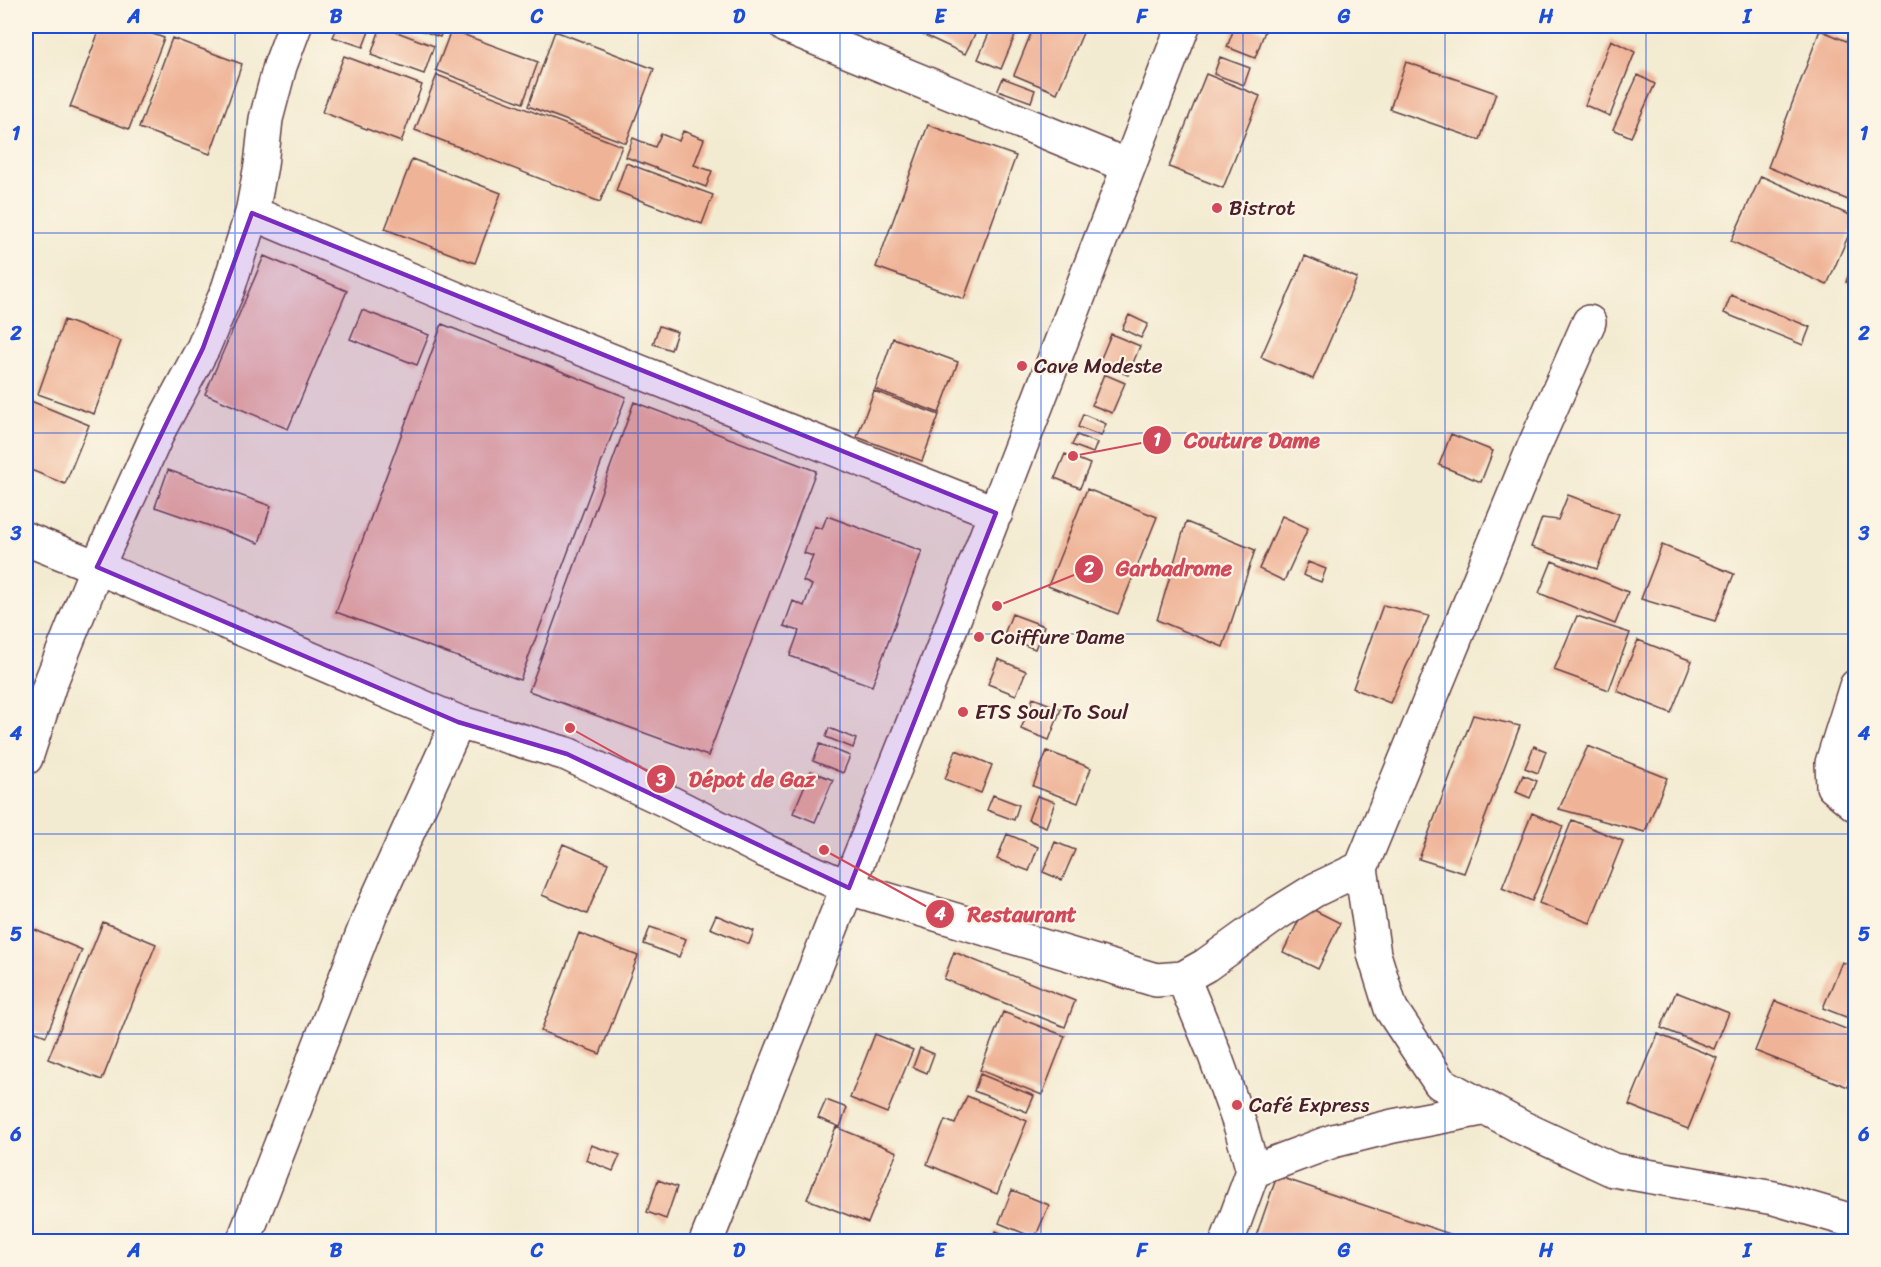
<svg xmlns="http://www.w3.org/2000/svg" width="1881" height="1267" font-family="Sriracha,sans-serif">
<style>
.building{fill:#efb497}
.lines{fill:none;stroke-linecap:round;stroke-linejoin:round}
.minor-casing{stroke:#633e44;stroke-width:36}
.minor{stroke:#fff;stroke-width:33}
.marked{fill:#7b2cbf;fill-opacity:0.2;stroke:#7b2cbf;stroke-width:4.5;stroke-linejoin:round}
.grid{fill:none;stroke:#1d4ed8;stroke-width:1.5;stroke-opacity:0.55}
.poi-dot{fill:#d1495b;stroke:#fcf5e5;stroke-width:2}
.labels{text-anchor:middle;dominant-baseline:central;stroke-width:4.5;stroke-linejoin:round;paint-order:stroke}
.poi-label{font-size:21px;fill:#4a1f2b;stroke:#fcf5e5;text-anchor:start}
.leader{fill:none;stroke:#d1495b;stroke-width:2}
.callout-dot{fill:#d1495b;stroke:#fcf5e5;stroke-width:2}
.mark-label{font-size:18px;text-anchor:middle;font-weight:bold;fill:#fff}
.callout-label{font-size:22px;text-anchor:middle;font-weight:bold;fill:#d1495b;stroke:#fcf5e5;stroke-width:4.5;stroke-linejoin:round;paint-order:stroke}
.neatline{fill:none;stroke:#1d4ed8;stroke-width:2}
.grid-label{font-size:20px;text-anchor:middle;font-weight:bold;fill:#1d4ed8}
</style>
<rect width="100%" height="100%" fill="#fcf5e5"/>
<filter id="ink" filterUnits="userSpaceOnUse"><feTurbulence type="fractalNoise" baseFrequency=".0167" numOctaves="2"/><feDisplacementMap in="SourceGraphic" scale="12" xChannelSelector="R" yChannelSelector="G"/><feConvolveMatrix kernelMatrix="1 2 1 2 8 2 1 2 1" color-interpolation-filters="sRGB"/></filter>
<filter id="wash" filterUnits="userSpaceOnUse"><feTurbulence type="fractalNoise" baseFrequency=".008" numOctaves="4" result="noise"/><feDisplacementMap in="SourceGraphic" scale="24" xChannelSelector="R" yChannelSelector="G"/><feGaussianBlur stdDeviation="1.35" result="paint"/><feColorMatrix in="noise" values="0 0 0 0 0 0 0 0 0 0 0 0 0 0 0 0 0 1.4 0 .05"/><feComposite in="paint" operator="in"/></filter>
<g filter="url(#wash)">
<rect width="100%" height="100%" fill="#f3ebd1"/>
<g id="blocks">
<path class="building" d="M101 26H130L164 38 129 129 70 107Z
M338 26H371L363 47 333 37Z
M381 26 434 46 424 74 371 55Z
M409 26H444L440 37Z
M905 26H979L965 54Z
M992 26H1019L1001 69 978 59Z
M1034 26H1086L1057 93 1014 75Z
M1235 26H1250L1265 31 1255 58 1227 47Z
M451 30 538 62 523 103 436 70Z
M1820 30 1856 45V195L1853 202 1768 167Z
M555 31 654 69 626 143 528 106Z
M172 38 242 64 210 154 139 128Z
M1611 40 1635 52 1610 116 1585 105Z
M344 56 422 85 401 142 322 112Z
M1220 57 1250 68 1244 85 1214 74Z
M1406 62 1496 93 1480 140 1390 109Z
M1206 74 1260 96 1223 188 1169 167Z
M437 75 622 146 600 202 415 130Z
M1638 75 1655 84 1631 137 1613 129Z
M1003 78 1035 90 1031 102 998 90Z
M928 125 1016 156 964 299 876 267Z
M683 131 704 139 694 165 712 171 706 187 626 157 633 138 655 147 661 134 679 141Z
M412 159 501 193 475 263 385 229Z
M626 163 713 195 702 224 616 191Z
M1761 176 1856 218 1827 285 1731 241Z
M26 200 32 203 26 221Z
M1856 254V285L1846 282Z
M264 256 347 291 288 429 205 394Z
M1305 256 1357 278 1313 379 1261 357Z
M1731 295 1810 327 1803 345 1724 313Z
M362 310 429 335 417 365 350 339Z
M1129 315 1148 324 1141 338 1122 329Z
M64 320 121 341 94 414 38 394Z
M442 324 626 397 520 680 336 612Z
M659 326 677 332 671 350 653 344Z
M1111 334 1140 346 1128 375 1099 363Z
M893 338 958 362 939 413 875 389Z
M1104 374 1125 383 1112 413 1092 405Z
M874 391 939 415 922 461 857 437Z
M26 399 89 425 65 484 26 468Z
M634 402 816 471 708 756 529 691Z
M1083 414 1106 424 1101 436 1078 427Z
M1451 434 1493 451 1481 482 1439 465Z
M1077 435 1097 443 1093 453 1072 445Z
M1065 454 1090 464 1080 488 1055 478Z
M168 470 271 506 259 543 155 507Z
M1087 489 1157 517 1118 614 1048 586Z
M1568 495 1619 514 1597 569 1531 547 1542 518 1558 520Z
M827 516 922 551 872 686 790 656 799 631 784 626 793 601 804 606 812 585 803 581 813 556 804 553 814 526 822 529Z
M1282 516 1308 528 1284 581 1259 569Z
M1186 522 1255 550 1223 647 1157 620Z
M1662 545 1734 574 1715 621 1641 599Z
M1552 561 1628 592 1615 624 1539 593Z
M1308 562 1326 569 1321 582 1303 575Z
M1383 605 1429 616 1390 703 1353 688Z
M1012 614 1044 626 1035 649 1003 637Z
M1577 616 1630 633 1609 690 1554 670Z
M1638 640 1692 661 1671 713 1617 691Z
M998 659 1026 671 1016 695 988 684Z
M1033 698 1061 709 1049 740 1021 729Z
M1473 715 1520 726 1464 873 1419 859Z
M829 728 856 739 853 748 826 737Z
M1856 731V783L1839 776Z
M820 744 850 756 843 773 813 761Z
M1534 746 1546 751 1538 773 1525 768Z
M1588 746 1667 778 1645 832 1559 809Z
M956 750 992 765 981 793 945 779Z
M1047 751 1091 768 1078 803 1033 786Z
M811 771 833 780 815 822 793 813Z
M1523 775 1537 781 1530 798 1516 792Z
M993 795 1019 805 1014 820 987 810Z
M1037 796 1055 802 1046 827 1028 820Z
M1532 813 1563 826 1532 901 1502 888Z
M1572 820 1623 841 1590 923 1539 903Z
M1007 834 1038 847 1029 871 997 859Z
M1055 842 1075 850 1062 880 1043 872Z
M563 844 608 863 587 914 542 895Z
M1306 906 1340 923 1318 969 1283 952Z
M716 915 754 931 749 944 710 928Z
M103 922 156 944 102 1080 48 1059Z
M26 926 82 950 46 1036 26 1028Z
M650 927 686 939 679 957 644 944Z
M579 933 638 956 600 1054 541 1031Z
M954 952 1075 1001 1065 1027 944 979Z
M1842 962 1856 967V1021L1823 1008Z
M1676 992 1729 1013 1714 1049 1661 1028Z
M1775 1001 1856 1033V1068L1848 1087 1755 1051Z
M1003 1012 1065 1036 1042 1095 980 1070Z
M875 1034 913 1050 887 1113 850 1098Z
M1658 1034 1717 1058 1688 1129 1629 1105Z
M920 1048 934 1054 927 1073 913 1067Z
M980 1074 1034 1096 1027 1112 974 1091Z
M967 1096 1027 1121 997 1194 927 1164 945 1120 955 1124Z
M826 1100 847 1108 840 1127 818 1118Z
M836 1127 897 1152 868 1223 807 1199Z
M591 1145 620 1155 613 1171 586 1160Z
M1277 1176 1471 1241V1242H1261L1255 1239Z
M658 1180 677 1187 666 1219 647 1212Z
M1012 1190 1049 1205 1035 1238 999 1223Z
M996 1231 1010 1237 1009 1242H992Z"/>
</g>
</g>
<g filter="url(#ink)">
<use href="#blocks" fill-opacity="0" stroke="#633e44" stroke-width="1.5"/>
<g class="lines">
<defs>
<path id="minor" d="M786 26 1128 166
M252 213 469 304 996 513
M1589 322 1533 449 1361 868 1374 954 1391 1009 1440 1083 1521 1127 1613 1170 1774 1198 1856 1222
M26 539 97 567 458 722 567 754 667 801 763 850 849 888 1156 980 1183 978 1206 965 1278 913 1315 890 1361 868
M1856 686 1832 763 1833 786 1856 805
M26 758 50 684 97 567 160 428 203 348 228 289 252 213 261 165 266 119 280 66 295 26
M1183 978 1214 1053 1241 1128 1253 1171 1227 1242
M1253 1171 1333 1141 1393 1126 1487 1108
M243 1242 370 915 458 722
M706 1242 941 653 1183 26"/>
</defs>
<use href="#minor" class="minor-casing"/>
<use href="#minor" class="minor"/>
</g>
</g>
<path class="marked" d="M252 213 996 513 849 888 567 754 458 722 97 567 203 348Z"/>
<path class="grid" d="M235 26V1242M436 26V1242M638 26V1242M840 26V1242M1041 26V1242M1243 26V1242M1445 26V1242M1646 26V1242M26 233H1856M26 433H1856M26 634H1856M26 834H1856M26 1034H1856"/>
<g class="poi-dot">
<circle cx="1217" cy="208" r="6"/>
<circle cx="1022" cy="366" r="6"/>
<circle cx="979" cy="637" r="6"/>
<circle cx="963" cy="712" r="6"/>
<circle cx="1237" cy="1105" r="6"/>
</g>
<g class="labels">
<g class="poi-label">
<text x="1229" y="208">Bistrot</text>
<text x="1034" y="366">Cave Modeste</text>
<text x="991" y="637">Coiffure Dame</text>
<text x="975" y="712">ETS Soul To Soul</text>
<text x="1249" y="1105">Café Express</text>
</g>
</g>
<path class="leader" d="M1073 456L1157 440M997 606L1089 569M570 728L661 779M824 850L940 914"/>
<g class="callout-dot">
<circle cx="1073" cy="456" r="6"/>
<circle cx="997" cy="606" r="6"/>
<circle cx="570" cy="728" r="6"/>
<circle cx="824" cy="850" r="6"/>
<circle cx="1157" cy="440" r="15"/>
<circle cx="1089" cy="569" r="15"/>
<circle cx="661" cy="779" r="15"/>
<circle cx="940" cy="914" r="15"/>
</g>
<g class="mark-label">
<text x="1157" y="446">1</text>
<text x="1089" y="575">2</text>
<text x="661" y="786">3</text>
<text x="940" y="920">4</text>
</g>
<g class="callout-label">
<text x="1252" y="448">Couture Dame</text>
<text x="1174" y="576">Garbadrome</text>
<text x="752" y="787">Dépot de Gaz</text>
<text x="1022" y="922">Restaurant</text>
</g>
<rect width="1881" height="1267" fill="none" stroke="#fcf5e5" stroke-width="66"/>
<rect x="33" y="33" width="1815" height="1201" class="neatline"/>
<g class="grid-label">
<text x="134" y="23">A</text>
<text x="336" y="23">B</text>
<text x="537" y="23">C</text>
<text x="739" y="23">D</text>
<text x="940" y="23">E</text>
<text x="1142" y="23">F</text>
<text x="1344" y="23">G</text>
<text x="1546" y="23">H</text>
<text x="1747" y="23">I</text>
<text x="16" y="140">1</text>
<text x="1864" y="140">1</text>
<text x="16" y="340">2</text>
<text x="1864" y="340">2</text>
<text x="16" y="540">3</text>
<text x="1864" y="540">3</text>
<text x="16" y="740">4</text>
<text x="1864" y="740">4</text>
<text x="16" y="941">5</text>
<text x="1864" y="941">5</text>
<text x="16" y="1141">6</text>
<text x="1864" y="1141">6</text>
<text x="134" y="1257">A</text>
<text x="336" y="1257">B</text>
<text x="537" y="1257">C</text>
<text x="739" y="1257">D</text>
<text x="940" y="1257">E</text>
<text x="1142" y="1257">F</text>
<text x="1344" y="1257">G</text>
<text x="1546" y="1257">H</text>
<text x="1747" y="1257">I</text>
</g>
</svg>
